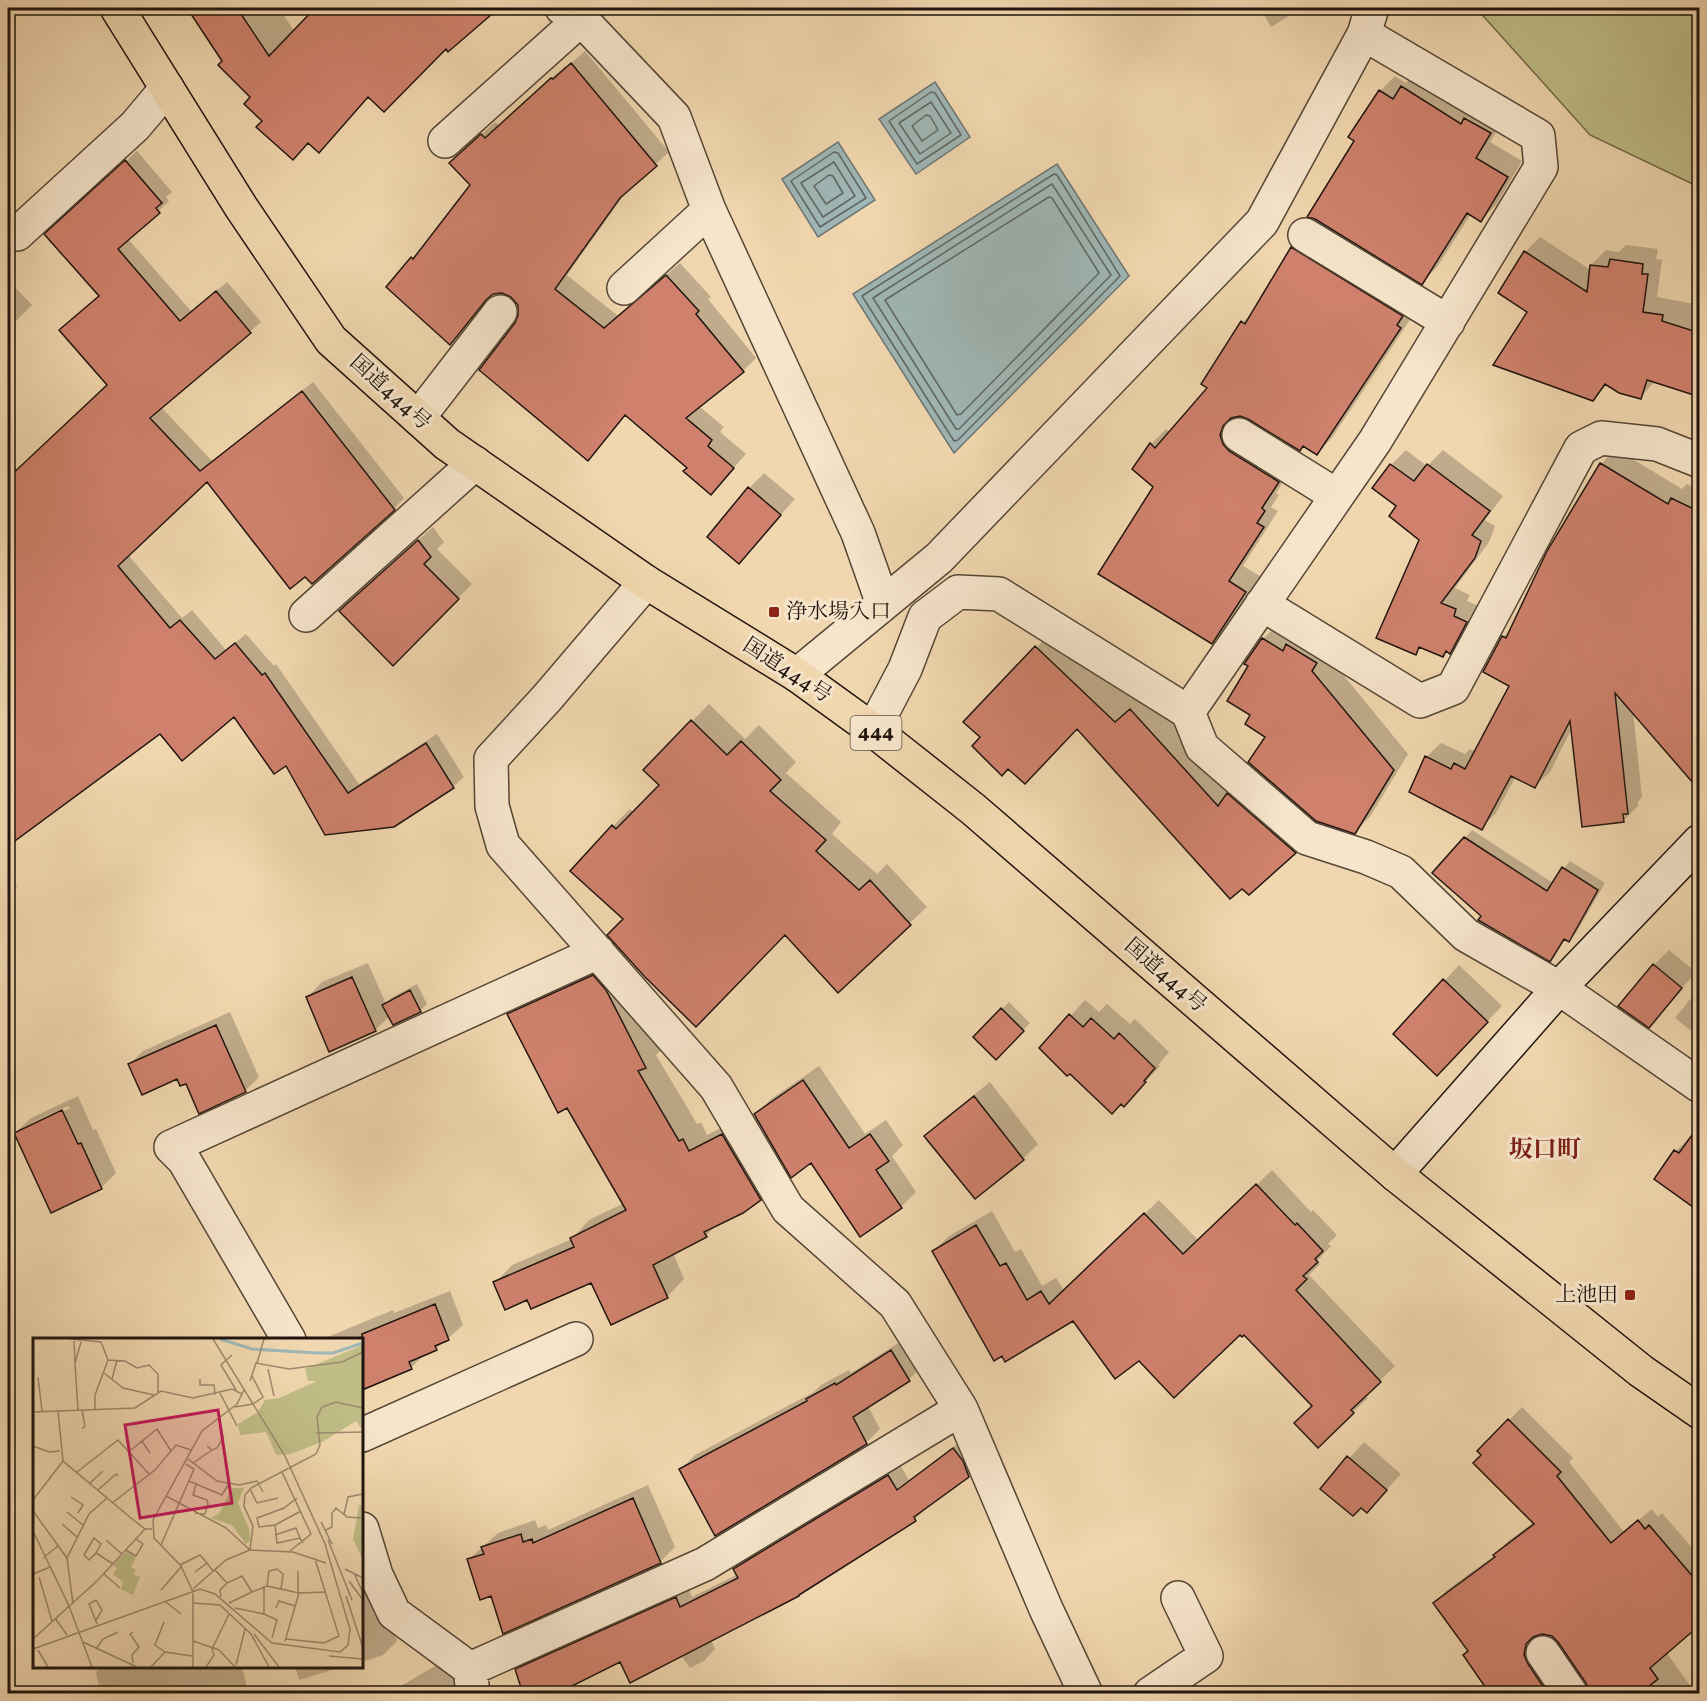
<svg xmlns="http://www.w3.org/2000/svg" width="1707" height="1701" font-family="Vollkorn,'Noto Serif JP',serif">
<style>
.green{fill:#c0bd86;stroke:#70694a;stroke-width:1.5}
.water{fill:#9fb7b6;stroke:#6c7673;stroke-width:1.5}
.shadow{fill:#0003;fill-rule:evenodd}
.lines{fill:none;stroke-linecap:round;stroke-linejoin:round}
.shore{stroke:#606662;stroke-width:1.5}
.building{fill:#cf816d;stroke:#20150e;stroke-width:1.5}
.street-casing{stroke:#544636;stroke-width:36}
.secondary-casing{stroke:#20150e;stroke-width:36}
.highway-casing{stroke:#20150e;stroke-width:36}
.street{stroke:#f6e5cb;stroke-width:33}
.secondary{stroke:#f6e5cb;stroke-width:33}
.highway{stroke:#f1d7af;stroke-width:33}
.poi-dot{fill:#8f2418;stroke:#f6e5cb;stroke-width:2}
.labels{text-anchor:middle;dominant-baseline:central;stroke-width:6;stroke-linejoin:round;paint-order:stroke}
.shield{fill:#f6e5cb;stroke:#605347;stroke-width:1.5}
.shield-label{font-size:20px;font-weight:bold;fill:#20150e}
.street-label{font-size:21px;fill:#20150e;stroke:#f6e5cb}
.poi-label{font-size:21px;fill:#20150e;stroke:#f6e5cb;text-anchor:start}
.quarter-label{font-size:24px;font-weight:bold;fill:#7a1f14;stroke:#f6e5cb}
.inset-river{fill:none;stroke:#9fb7b6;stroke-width:3}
.inset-road{fill:none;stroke:#9d896f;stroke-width:1.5}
.view{fill:#c2185b;fill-opacity:0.15;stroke:#c2185b;stroke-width:3}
.inset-edge{fill:none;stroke:#20150e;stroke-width:3}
</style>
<rect width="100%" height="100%" fill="#f1d7af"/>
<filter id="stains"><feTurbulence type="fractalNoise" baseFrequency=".00333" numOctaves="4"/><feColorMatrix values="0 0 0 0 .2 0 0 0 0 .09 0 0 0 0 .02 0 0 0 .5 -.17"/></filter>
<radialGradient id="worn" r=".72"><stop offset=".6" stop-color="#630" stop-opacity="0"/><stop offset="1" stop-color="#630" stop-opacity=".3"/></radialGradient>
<path class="green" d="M1476 8H1699V187L1590 135Z"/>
<path class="water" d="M935 82 970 137 916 174 879 119Z
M838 142 875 200 818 237 782 179Z
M1057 164 1129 276 954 453 853 294Z"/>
<path class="shadow" d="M189 8H279L295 32 317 8H496L446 47 370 96 319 151 308 142 264 121 252 97 224 62Z
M1260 8H1302L1271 27Z
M585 51 669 152 629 188 567 275 618 316 680 263 711 297 708 299 756 358 743 371 699 406 724 427 720 432 746 454 711 493 689 468 626 415 588 459 520 315 519 305 513 296 502 292 492 294 463 330 450 343 412 258 425 245 472 185 464 150 495 122 499 125 565 66 567 67Z
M1417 71 1505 118 1490 142 1522 161 1496 205 1481 220 1471 214 1437 267 1422 283 1356 140 1380 91 1395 76 1406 83Z
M137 151 172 192 166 197 169 201 128 239 191 311 227 282 261 322 161 407 212 461 313 382 404 498 394 509 208 480 128 555 182 618 192 610 226 650 246 634 274 666 276 664 359 784 437 734 464 777 453 787 393 826 287 764 234 715 160 732 8 844V619L23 609 8 592V460L18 470 109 385 72 320 100 295 57 224Z
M1307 233 1415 312 1332 438 1317 453 1249 417 1236 416 1238 429 1293 466 1276 493 1279 495 1271 507 1278 511 1243 566 1260 576 1227 627 1212 642 1155 486 1151 444 1166 429 1170 433 1209 387 1243 322 1256 309 1292 248Z
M1540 237 1591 270V265L1606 250 1619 252 1626 245 1658 249 1656 259 1662 260 1657 297 1700 305V396L1655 381 1640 398 1608 384 1592 399 1529 312 1500 293 1525 252Z
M8 280 32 305 8 329Z
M1616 449 1682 489 1687 484 1700 490V768L1633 711 1642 797 1638 802V806L1623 821 1572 728 1550 772 1535 786 1516 776 1496 813 1481 828 1426 757 1441 743 1465 754 1470 749 1476 752 1511 686 1503 637 1512 628 1601 464Z
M1406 450 1427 466 1443 450 1503 496 1485 520 1495 526 1489 542 1455 588 1470 595 1467 601 1481 607 1464 637 1450 652 1447 651 1443 655 1422 646 1415 653 1421 539 1398 506 1374 488 1391 465Z
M764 473 795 499 739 562 749 488Z
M433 527 444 542 437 549 472 584 393 664 355 597Z
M1064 619 1245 777 1255 767 1268 736 1252 715 1250 666 1246 664 1263 639 1278 624 1327 655 1408 754 1370 817 1354 832 1324 822 1249 893 1078 727 982 737 965 722Z
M709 704 745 739 759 725 796 762 786 773 841 822 832 834 877 874 887 864 927 907 838 990 785 933 625 919 613 826 630 809 634 813 661 785 645 770Z
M1472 830 1553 883 1570 861 1605 883 1576 933 1569 940 1566 939 1550 960 1483 916 1435 873Z
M8 870 17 887 8 897Z
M1669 950 1696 972 1649 1026 1654 965Z
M611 958 662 1049 656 1055 697 1124 701 1122 707 1135 740 1118 777 1181 760 1199 718 1223 706 1236 673 1253 684 1279 667 1297 592 1281 528 1298 495 1283 512 1265 572 1239 589 1220 624 1203 568 1106 509 1014 527 997Z
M368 963 386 1004 391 998 417 984 427 1004 420 1011 390 1016 375 1030 307 998 322 982Z
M1459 965 1502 1006 1452 1058 1396 1034Z
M1700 987V1038L1675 1018Z
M1085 1000 1099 1012 1107 1004 1130 1024 1135 1019 1169 1052 1158 1065 1160 1066 1139 1089 1041 1048Z
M1009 1002 1030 1023 996 1058 975 1037Z
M230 1012 259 1077 245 1091 187 1082 178 1077 130 1064 143 1051Z
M819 1066 865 1134 886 1120 903 1145 892 1156 916 1192 901 1207 756 1114 771 1099Z
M990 1082 1038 1144 1023 1159 975 1197 926 1136 941 1121Z
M78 1096 93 1130 96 1129 116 1173 101 1188 15 1133 31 1118ZM68 1106 70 1108 32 1126V1123Z
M1700 1127V1210L1656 1179 1676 1151Z
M1272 1170 1311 1212 1313 1210 1337 1235 1328 1244 1331 1246 1317 1261 1320 1264 1309 1275 1395 1366 1365 1395 1368 1398 1353 1412 1314 1405 1244 1333 1139 1359 1073 1319 1006 1360 934 1251 949 1236 992 1211 1015 1252 1021 1249 1042 1286 1056 1278 1065 1291 1159 1200 1199 1241Z
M450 1291 463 1325 436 1349 426 1353 411 1368 362 1388V1340H320L393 1310 394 1313Z
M906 1338 923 1366 909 1379 868 1406 880 1429 866 1443 681 1469 695 1455 814 1392 821 1385 849 1370 851 1373Z
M1522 1407 1573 1458 1569 1462 1624 1532 1652 1509 1658 1517 1662 1513 1700 1557V1623L1666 1652 1696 1694H1612L1559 1641 1551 1634 1541 1633 1538 1634 1537 1640 1558 1694H1492L1469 1651 1435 1603 1447 1590 1495 1555 1507 1542 1534 1522 1479 1451Z
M965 1438 980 1464 968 1476 926 1507 927 1508 915 1519 803 1590 711 1640 715 1649 704 1661 690 1668 681 1655 616 1651 521 1668 533 1656 688 1587 692 1597 738 1574 735 1569 746 1558 900 1465 909 1480ZM572 1642 573 1645 536 1662 535 1659Z
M1364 1442 1401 1474 1367 1511 1322 1488Z
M648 1485 675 1547 660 1562 492 1594 468 1560 498 1533 535 1520 538 1528 546 1525 548 1530Z
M362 1555 388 1610 397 1641 383 1655 362 1662Z
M447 1659 467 1694H387Z
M101 1666H242L248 1692 98 1694 100 1692 96 1672Z
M295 1666H345L299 1680Z"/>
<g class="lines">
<path class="shore" d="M931 92 935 93 961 135 917 164 889 121Z
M931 102 951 133 920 154 899 123Z
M926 115 930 116 938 130 922 141 912 126Z
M834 152 838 153 866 198 820 227 791 181Z
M834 162 855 196 823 217 801 183Z
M1054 174 1057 175 1120 276 958 440 954 441 862 296Z
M829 175 833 176 843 193 826 204 814 186Z
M1052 184 1111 275 959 429H956L873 298Z
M1049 197 1052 198 1099 273 961 414 957 415 885 300Z"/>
</g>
<path class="building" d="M187 8H237L269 56 315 8H499L448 52 446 49 384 112 368 97 319 153 308 143 293 160 256 127 262 121 244 104 250 97 218 65 222 61Z
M571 63 657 166 620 198 555 289 604 328 666 275 699 311 696 314 744 372 686 418 712 440 708 446 734 468 711 495 683 471 687 468 625 415 588 461 479 370 515 323 518 315V305L511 297 502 293 493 294 486 300 450 345 386 287 411 257 413 259 470 185 449 163 481 134 485 138 551 78 553 79Z
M1401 86 1461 124 1464 118 1491 133 1476 158 1508 177 1481 222 1467 213 1422 285 1315 219 1307 217 1354 141 1348 137 1379 90 1393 99Z
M125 160 162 203 156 208 160 213 118 249 180 321 216 291 251 333 150 418 200 471 302 391 395 510 312 584 305 577 290 589 207 482 118 566 170 628 180 620 215 659 235 643 262 675 265 673 348 793 426 743 454 788 394 827 325 835 286 766 274 774 234 717 182 761 160 734 8 846V478L107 385 59 330 99 296 44 234Z
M1291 247 1403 316 1397 325 1401 328 1317 455 1303 446 1300 451 1248 419 1240 416 1231 418 1223 426 1220 435 1223 444 1229 451 1279 482 1262 508 1265 511 1257 523 1264 527 1229 581 1246 592 1212 644 1098 574 1153 487 1132 469 1150 443 1155 448 1207 388 1201 384 1241 321 1245 324Z
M1524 251 1587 292 1590 265 1608 267 1610 259 1643 264 1642 274H1648L1643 312 1663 315 1662 321 1700 333V397L1647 380 1641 399 1619 393 1605 384 1593 401 1493 365 1527 312 1498 293Z
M1600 463 1668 504 1671 498 1700 512V791L1615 693 1628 814H1623L1624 822 1582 827 1570 721 1535 788 1511 776 1482 830 1409 792 1425 756 1451 769 1454 763 1465 769 1509 686 1483 672 1502 636 1506 638 1547 551Z
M1390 464 1414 481 1427 464 1490 511 1472 535 1481 541 1475 558 1441 603 1456 609 1454 616 1467 622 1450 654 1446 651 1443 657 1419 647 1416 655 1376 638 1419 540 1389 516 1396 506 1372 488Z
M748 487 781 515 739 564 707 537Z
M418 540 431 557 424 564 459 599 393 666 339 611Z
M1262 638 1283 651 1286 644 1317 663 1312 671 1394 770 1355 834 1316 821 1248 762 1265 737 1245 724 1250 715 1227 701 1248 666 1244 664Z
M1035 646 1115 722 1130 709 1218 806 1227 793 1296 853 1249 895 1242 889 1230 899 1077 729 1025 784 1008 769 1002 776 972 746 980 737 963 722Z
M691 720 727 755 741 741 781 780 770 791 826 840 816 851 859 890 870 880 911 925 838 993 785 935 696 1027 645 977 607 935 623 919 570 871 612 825 616 829 659 785 643 770Z
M1464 837 1547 891 1562 867 1598 890 1569 942 1564 939 1550 962 1478 920 1481 916 1432 873Z
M1653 964 1682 988 1649 1028 1618 1006Z
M593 975 606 990 646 1068 638 1071 679 1141 683 1139 689 1151 722 1134 761 1200 743 1213 704 1232 707 1237 653 1265 668 1298 611 1325 591 1283 531 1309 527 1300 505 1310 493 1282 574 1247 570 1238 626 1210 567 1108 558 1113 507 1014Z
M352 977 376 1031 329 1052 306 997Z
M1443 979 1488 1022 1437 1076 1393 1034Z
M410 990 421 1012 393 1025 382 1005Z
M1001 1008 1024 1031 996 1060 973 1037Z
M1069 1014 1083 1027 1091 1018 1114 1039 1119 1033 1155 1068 1144 1081 1146 1082 1124 1107 1121 1104 1112 1114 1070 1074 1067 1076 1039 1048Z
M216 1025 246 1092 199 1114 186 1084 180 1086 177 1079 142 1095 128 1064Z
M803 1080 849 1148 870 1134 889 1161 876 1170 902 1208 860 1237 811 1163 791 1178 754 1114Z
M974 1096 1024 1160 975 1199 924 1136Z
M62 1110 78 1144 81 1143 102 1189 51 1213 14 1133Z
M1700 1124V1212L1654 1179 1674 1150 1679 1153Z
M1256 1184 1295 1225 1297 1223 1323 1251 1315 1259 1318 1262 1303 1276 1307 1279 1296 1290 1381 1382 1351 1410 1354 1413 1318 1448 1294 1423 1312 1406 1244 1335 1242 1337 1240 1335 1174 1398 1139 1361 1115 1379 1073 1321 1005 1362 1002 1356 994 1361 932 1251 976 1225 1000 1266 1006 1263 1027 1300 1041 1291 1049 1304 1144 1213 1183 1254Z
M435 1304 449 1340 435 1346 437 1350 409 1362 412 1369 362 1390V1334Z
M891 1350 910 1381 853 1417 867 1444 715 1536 679 1469 807 1401 806 1399 835 1383 836 1385Z
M1508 1419 1561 1472 1557 1476 1611 1543 1638 1520 1645 1529 1649 1525 1700 1585V1625L1650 1668 1658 1679 1639 1694H1590L1586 1683 1558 1642 1552 1636 1542 1634 1533 1637 1526 1644 1524 1655 1528 1664 1548 1694H1490L1463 1655 1468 1651 1433 1603 1495 1557 1493 1555 1534 1524 1473 1463 1481 1455 1477 1451Z
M953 1448 963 1461 969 1477 914 1517 916 1521 799 1595V1596L630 1683 620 1662 556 1694H523L515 1669 676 1597 680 1607 738 1578 733 1569 888 1475 897 1490Z
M1347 1456 1387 1490 1367 1513 1361 1508 1353 1516 1320 1489Z
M633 1498 661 1563 503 1634 491 1596 480 1600 467 1559 484 1554 481 1547 521 1534 523 1542 532 1539 533 1543Z"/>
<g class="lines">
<defs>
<path id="street" d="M562 8 581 19 674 117 709 210 624 288
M445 141 581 19
M709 210 858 533 883 604
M17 234 135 126 167 88
M1305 235 1448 322
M418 418 500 312
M1239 435 1337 496
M646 582 547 698 491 759 492 806 503 845 716 1087 788 1209 895 1304 961 1409 1046 1609 1086 1694
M1262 604 1420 701 1453 688 1581 448 1601 438 1657 444 1700 461
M306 615 475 463
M797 675 939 558 1262 222 1364 34 1372 8
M1188 712 1375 441 1541 167 1538 136 1364 34
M873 730 905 669 925 617 958 592 999 594 1188 712 1202 747 1307 838 1366 857 1401 872 1466 935 1559 988 1700 1086
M289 1340 184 1160 171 1147 598 952
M362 1435 576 1339
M362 1529 376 1575 394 1613 470 1669 473 1694
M1543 1653 1571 1694
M470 1669 705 1564 961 1409
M1150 1694 1206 1656 1178 1598"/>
<path id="secondary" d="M1395 1174 1559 988 1700 841"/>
<path id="highway" d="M117 8 241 207 331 340 447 444 646 582 797 675 873 730 973 809 1395 1174 1641 1371 1700 1412"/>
</defs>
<use href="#street" class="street-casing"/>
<use href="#secondary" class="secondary-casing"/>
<use href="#highway" class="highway-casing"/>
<use href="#street" class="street"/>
<use href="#secondary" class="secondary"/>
<use href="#highway" class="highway"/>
</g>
<g class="poi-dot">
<rect x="768" y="606" width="12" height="12" rx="3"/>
<rect x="1624" y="1289" width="12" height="12" rx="3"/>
</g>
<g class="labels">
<rect class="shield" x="850.5" y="716" width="51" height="34" rx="4.5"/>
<g class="shield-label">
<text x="876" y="733">444</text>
</g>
<g class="street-label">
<text transform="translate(390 393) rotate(42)">国道444号</text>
<text transform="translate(787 671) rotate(33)">国道444号</text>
<text transform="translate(1165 976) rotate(41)">国道444号</text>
</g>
<g class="poi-label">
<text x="786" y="612">浄水場入口</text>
<text x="1618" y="1295" text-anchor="end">上池田</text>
</g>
<g class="quarter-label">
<text x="1545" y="1151">坂口町</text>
</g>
</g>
<g transform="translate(33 1338)">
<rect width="330" height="330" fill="#f1d7af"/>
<path d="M330 7V112L329 92 323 83 291 103 258 116 243 117 233 94 207 97 205 86 225 74 232 62 246 60 284 43H275L272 31ZM199 150H211L205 165 216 191 217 202 213 206 199 187 178 180 186 176ZM326 167H330V222L320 201ZM94 213 103 219 98 229 103 232 100 237 107 239 100 257 88 251 90 244 80 236 84 231 80 227Z" fill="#c0bd86"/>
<path class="inset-river" d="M187 1 219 11 284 15H300L330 5"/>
<path class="inset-road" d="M37 1 68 4 75 22M180 1 252 118 293 208M41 3 42 25 48 4M199 17 188 27 203 52M75 22 92 23 104 30 116 27 125 36V54M42 25 45 72M224 25 231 1M235 31 241 58M71 35 90 50 121 57M5 39 9 73M79 41 84 22M167 41V47H181L182 57M217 43 223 25 256 31 309 24 330 14M187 55 204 88M202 69 220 66 230 59 219 38M62 71V57L75 22M25 73 30 123 98 180 112 191H119M0 74 102 70 128 53 160 60 199 51 209 56M49 91 52 88 49 72M283 95 330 94M109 103 124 91 138 113M0 108 16 114 27 113M174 108 179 112 184 110 191 98M98 112 109 103 117 115M155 121 184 143 206 147 224 143 230 154M160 125 179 112M44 134 85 102 116 136M249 134 278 196 257 213M156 143 189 157 195 147M56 146 70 133M217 151 224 165 245 160M65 152 83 136 85 138M133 158 193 190 217 212 260 214 293 225M38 159 50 167 45 175M264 160 251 170 224 180 226 189 242 187 268 173M0 162 30 123M79 165 122 132 143 107 158 112M0 173 34 220M34 174 50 187M162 175 172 176 175 166 174 162 160 157 163 146M311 176 315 159 330 156M288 184 299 206M29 186 44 199M242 187 244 205 267 200 270 205M293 192 299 189V175L303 170 314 179 328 180M0 193 36 268 59 329M242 197 263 190 267 200M73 202 89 216M295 202 319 262M128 207 161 131 153 126M93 212 103 218 110 206 103 201M63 215 56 222 51 217 61 200 68 206 63 215 80 226M10 220 25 208M147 227 167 217 174 225M181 231 194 245M312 231 330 240M265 233V255M162 234 174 225 180 233M321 235 330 255M0 236 17 229M71 236 87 250M6 239 19 283M316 243 330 262M231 248V276L244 282 239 300M234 248 236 233 244 231 250 236 248 252M160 251 193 222 217 212 220 188 211 168 212 157 218 150 283 116 287 107 284 79 289 69 303 64 330 70M128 252 148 229M160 254 148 228 121 200 120 182 169 93 204 66 211 52M160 255V329M313 258 330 310M188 259 187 252 194 245 209 238 219 254 234 248 266 255 293 254M133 264 148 276M160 265 187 267 218 296 236 329M196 265 219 254M40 266 34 220 56 176 74 160M202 270 231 276M243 270 246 263 262 268M22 280 34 297M63 282 69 272 63 262 56 266 64 286M131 284 122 307 132 314M100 294 97 296 106 309 99 317 100 325M221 296 246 329M0 301 65 242 112 191M253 301 291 305 306 298 282 221M160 303 186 312 202 329M252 303 266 255M50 304 104 329M0 311 167 251 182 256 239 305 307 314 315 307 317 291 292 206M63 311 70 301 85 294M179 311 196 276M5 312 15 329M296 318 330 321M203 327 212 291M118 329 132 314 159 318M173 329 181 317 179 311"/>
<path class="view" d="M185 72 199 165 107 180 92 87Z"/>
<rect width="330" height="330" class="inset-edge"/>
</g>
<rect width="1707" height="1701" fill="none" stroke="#f1d7af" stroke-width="30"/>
<rect x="9" y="9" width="1689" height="1683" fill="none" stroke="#20150e" stroke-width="3"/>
<rect x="15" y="15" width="1677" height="1671" fill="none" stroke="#20150e" stroke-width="1.5"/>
<rect width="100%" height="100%" filter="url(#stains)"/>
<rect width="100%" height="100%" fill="url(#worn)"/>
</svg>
